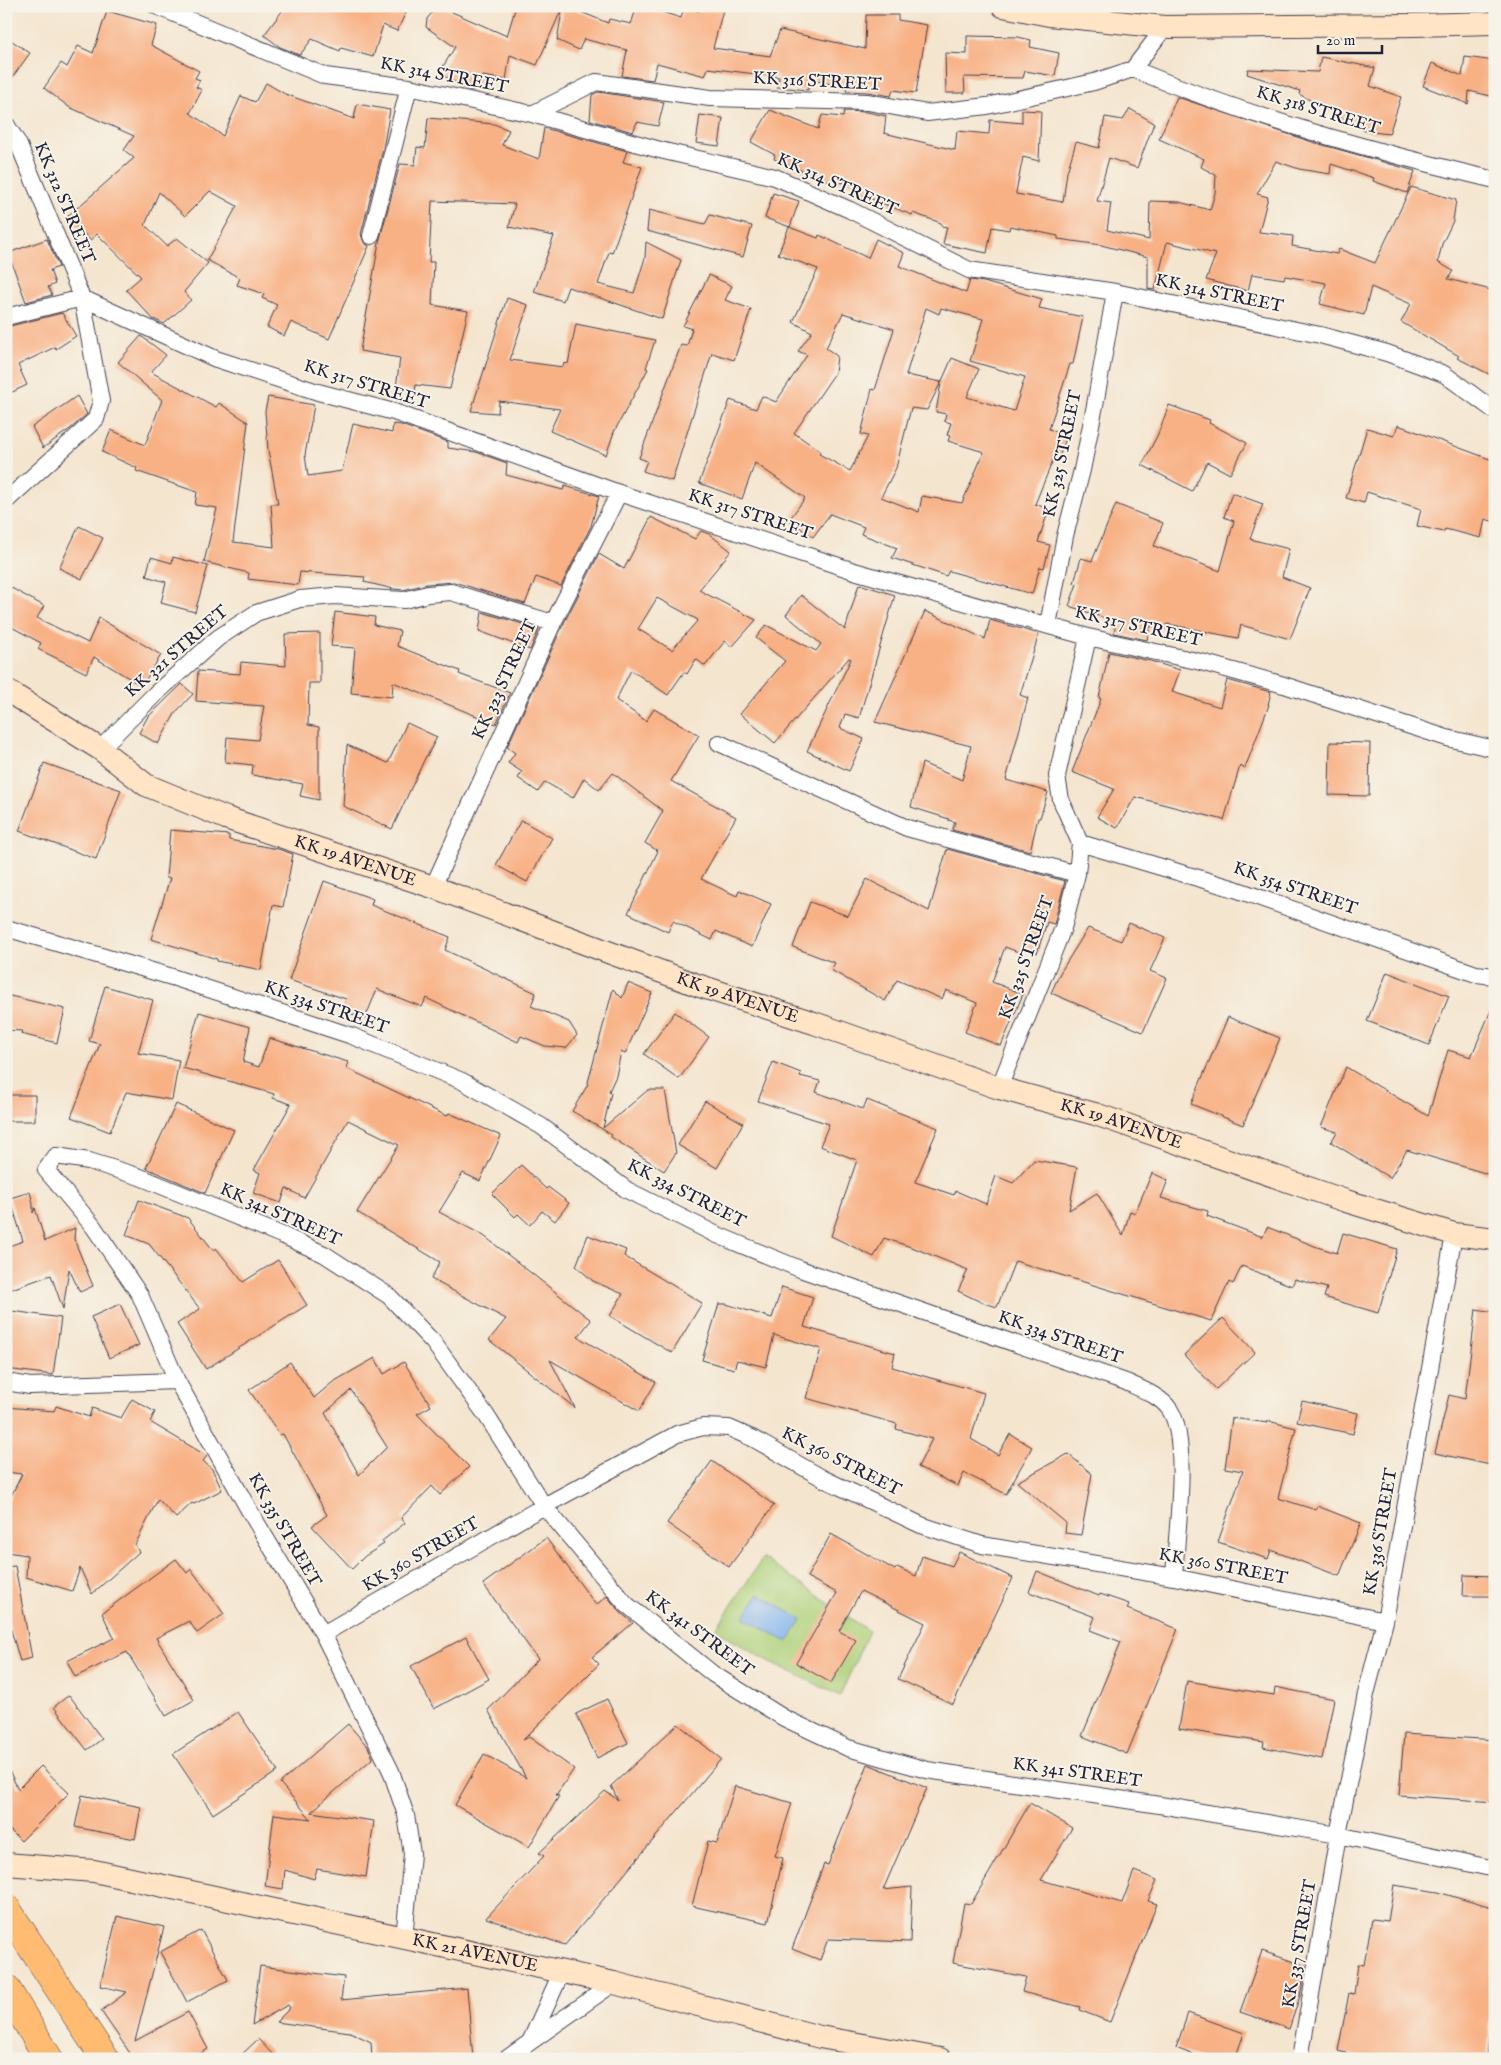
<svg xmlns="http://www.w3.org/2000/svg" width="1501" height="2065" font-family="'IM FELL English',serif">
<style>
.green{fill:#add079;stroke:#68795a}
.water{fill:#81b2ed;stroke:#526a94}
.building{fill:#f8b185;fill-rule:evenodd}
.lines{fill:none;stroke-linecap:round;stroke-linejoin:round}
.street-casing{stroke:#423f51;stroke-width:18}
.secondary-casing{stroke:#423f51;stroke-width:24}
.highway-casing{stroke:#423f51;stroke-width:29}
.street{stroke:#fff;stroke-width:16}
.secondary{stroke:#ffe4c6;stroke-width:22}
.highway{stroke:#ffbb71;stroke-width:28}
.labels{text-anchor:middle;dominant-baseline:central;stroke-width:4;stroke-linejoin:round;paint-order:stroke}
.street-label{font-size:18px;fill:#22223b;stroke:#f7f3e8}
</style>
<rect width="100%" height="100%" fill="#f7f3e8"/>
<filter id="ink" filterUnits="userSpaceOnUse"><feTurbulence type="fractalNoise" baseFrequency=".02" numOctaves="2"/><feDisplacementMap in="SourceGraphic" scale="10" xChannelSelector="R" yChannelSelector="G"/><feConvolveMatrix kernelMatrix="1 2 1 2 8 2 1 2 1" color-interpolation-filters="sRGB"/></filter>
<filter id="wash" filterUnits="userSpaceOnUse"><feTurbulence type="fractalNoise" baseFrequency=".0096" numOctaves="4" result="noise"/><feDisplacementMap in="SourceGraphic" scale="20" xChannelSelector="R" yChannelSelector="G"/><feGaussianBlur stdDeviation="1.12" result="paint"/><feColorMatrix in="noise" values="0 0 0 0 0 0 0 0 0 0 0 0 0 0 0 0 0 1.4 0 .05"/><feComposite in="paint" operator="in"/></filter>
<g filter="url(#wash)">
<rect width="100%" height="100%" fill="#f4e5cf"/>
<path class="green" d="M763 1558 869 1631 840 1696 763 1658 715 1630Z"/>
<path class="water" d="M759 1594 802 1620 787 1642 744 1617Z"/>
<g id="blocks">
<path class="building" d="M286 6H409L397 31 383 25 373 57 341 48 340 51 312 39 300 55 280 47 264 35Z
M437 6H445L452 12 507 36 516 6H566L608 23 609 19 631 24 637 6H643L681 18 684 7 699 11 701 6H724L713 48 770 56 780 30 865 49 866 15H898V20L927 25 916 93 893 90 891 96 868 92 846 91 847 88 809 79 808 90 777 87 779 77 708 68 705 76 657 63 653 80 622 76 627 50 584 39 579 50 557 40 563 6 537 65 510 55 506 80 483 76 473 91 466 89 439 73 455 47 426 27 427 19Z
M107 11 157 25 151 45 199 71 195 78 200 80 196 87 202 90 190 113 223 136 241 96 255 102 266 83 285 94 354 119 357 104 390 110 383 149 361 234 364 243 369 246 329 339 291 322 284 336 267 327 277 305 262 298 264 294 237 285 240 278 207 260 237 206 210 191 185 216 159 192 145 225 167 246 177 238 208 263 184 292 191 300 164 324 153 319 126 290 141 277 97 234 90 240 68 216 134 158 124 150 134 136 69 107 44 88 61 63 67 67 78 46 93 53Z
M967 36 1018 37 1031 40 1030 47 1059 53 1055 76 1025 71 1023 78 964 77 965 93H946L945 53 967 54Z
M6 37 30 53 6 86Z
M1321 57 1375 68 1370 86 1401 97 1389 134 1365 131 1299 94 1300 91 1247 74 1248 69 1318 72Z
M1465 57 1495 61V97L1469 91 1468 104 1423 86 1432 63 1462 76Z
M598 92 664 102 658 126 637 122 633 132 590 120 592 95Z
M1177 97 1309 141 1415 171 1407 193 1373 181 1374 178 1331 164 1330 174 1299 169 1276 161 1257 194 1268 197 1259 232 1293 236 1292 246 1337 254 1339 249 1375 263 1411 187 1456 200 1453 221 1442 244 1438 262 1453 271 1448 279 1495 291V377L1457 358 1459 356 1401 322 1411 304 1371 287 1364 315 1320 304 1326 283 1285 276 1284 279 1252 274 1248 291 1206 280 1216 254 1167 242 1155 290 1148 289V257L1101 245 1058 239V236L1010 226 1009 230 992 227 987 253 943 244 947 227 941 226V223L913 213 912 215 859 194 862 185 825 180 774 159 775 155 751 142 770 110 818 129 822 115 843 117 844 111 867 112 886 116 884 133 955 150 957 131 989 134 990 120 1022 123V110L1041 111 1039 161 1023 157 1016 192V194L1063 202 1067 172 1076 142 1099 148 1105 117 1123 120 1130 109 1154 123 1137 168 1109 158 1097 201 1111 203 1107 230 1149 240 1150 201 1179 202 1210 210 1215 193 1216 175 1201 167 1204 159 1159 139Z
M700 115 723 118 719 146 696 143Z
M428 118 494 124 509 130 502 145 539 159 544 128 627 151 623 162 642 167 612 253 609 252 598 284 634 293 645 258 646 242 681 260 662 319 568 287 563 301 534 292 554 236 509 227 515 204 432 201 429 262H434L432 305 468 311 450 389 416 385 415 391 396 388 400 358 360 351 379 242 400 164 415 165 417 147 425 148Z
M773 193 799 201 790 227 765 218Z
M649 210 705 224 710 215 752 226 743 257 647 231Z
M789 227 818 238 819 235 868 258 876 239 904 253 899 266 966 293 970 280 984 282 1042 299 1039 308 1083 317 1073 364H1070L1049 429 1067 436 1059 457 1055 455 1035 504 1049 509 1038 542 1050 545 1044 568 1040 567 1032 594 949 571 946 576 892 558 897 548 861 534 864 527 830 514 813 537 789 520 805 498 755 463 742 499 699 483 730 400 756 409 762 396 776 402 807 355 798 351 812 332 793 322 818 269 778 254ZM926 308 939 314 941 308 983 319 970 361 1025 377 1014 411 967 397 979 369 952 358 941 383 936 412 946 414 944 421 951 423 947 435 950 436 948 441 984 452 962 503 922 496 919 512 881 497 896 468 911 408 927 410 941 382 906 375ZM843 313 894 329 875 390 872 389 861 434 868 436 850 471 819 454 820 451 794 433 835 373 837 356 826 348Z
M47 239 59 267 50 270 55 284 48 287 52 295 26 302 8 253Z
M709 275 732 286 725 300 751 309 734 360 712 353 672 481 643 471 647 461 639 458 681 345 687 346 692 329 683 326Z
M507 298 528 305 510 360 563 367 564 363 568 364 576 324 655 340 646 368 648 369 614 432 606 455 550 431 560 409 499 401 498 413 471 411Z
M62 313 76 336 56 349 55 347 18 365 27 385 6 395V327Z
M141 336 166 355 151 372 216 407 219 403 248 422 233 542 274 547 271 504H278L268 450 265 411 268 397 314 405 305 455 308 476 342 471 353 424 392 433 393 424 401 425 448 442V448L476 452 507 463 506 475 563 490 565 486 599 496 591 526 561 586 536 577 525 604 454 582 427 584 403 590 394 589 364 582 365 577 300 572 298 585 248 579 249 573 204 562 217 508 195 505 197 492 136 471 137 468 102 452 111 430 145 445 162 400 118 362Z
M77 396 87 414 70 429 43 448 32 427Z
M1169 405 1210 420 1209 423 1247 443 1230 474 1207 462 1192 491 1142 465 1158 434Z
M1398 425 1495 461V522L1485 519 1481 538 1445 529 1444 532 1417 526 1421 509 1367 492 1364 503 1346 498 1367 428 1394 436Z
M1232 493 1263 504 1250 539 1289 549 1282 577 1310 588 1290 639 1241 625 1238 638 1167 624V628L1150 626 1147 640 1114 633 1116 622 1069 606 1077 584 1074 583 1081 558 1092 561 1116 504 1163 523 1154 546 1220 571 1234 521 1224 517Z
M651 517 695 539 701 531 709 534 731 551 699 590 756 620 732 647 725 641 705 666 696 659 687 674 684 672 668 695 631 670 616 700 646 721 654 709 699 735 671 781 736 817 701 879 737 896 739 890 771 904 752 947 716 931 712 940 673 921 668 932 628 913 658 851 645 843 663 811 613 773 599 790 584 778 573 798 545 782 538 792 518 778 522 772 508 763 515 753 507 747 562 627 599 554 624 569ZM657 598 698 620 672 650 638 629Z
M79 526 103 538 82 579 59 568Z
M151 557 172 563 173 557 208 566 195 612 161 603 166 582 146 576Z
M859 584 895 595 859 718 845 714 840 728 864 739 849 771 807 751 851 659 849 658 775 743 740 714 785 661 756 638 766 625 816 651 821 644 786 615 801 595 845 630Z
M6 585 44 606 37 618 88 643 99 618 161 655 142 686 94 657 86 673 38 649 41 643 6 624Z
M925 611 985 639 990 620 1039 634 1020 695 1028 698 1006 780 1048 792 1040 818H1038L1030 851 952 830 955 822 948 820 949 819 911 807 922 763 962 780 971 746 875 722Z
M335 612 375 617 374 625 400 631 397 646 460 671 459 674 510 693 496 724 393 682 392 697 351 693 355 648 331 646Z
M482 612 539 629 530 650 479 631Z
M320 633V683H309L308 725 319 727V800L300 796 303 784 252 775 253 765 225 762 227 737 258 740 264 706 196 701 198 671 240 674 241 662 286 666 285 634Z
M1109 652 1150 661 1180 670 1172 692 1220 707 1227 680 1271 692 1268 705H1269L1245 768 1240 766 1224 820 1135 797 1117 828 1097 817 1114 789 1072 772 1101 699 1099 698Z
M182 684 193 694 176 712 158 744 139 733 147 718Z
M407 723 437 737 427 756H426L392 829 343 806 347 745 388 763Z
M1330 742 1370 743 1369 796 1329 795Z
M44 763 121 790 96 859 19 831Z
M521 820 552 838 527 882 496 865Z
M170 830 229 835V840L278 849 293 854 283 907 273 905 261 970 217 961V959L151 939 170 878H166Z
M947 849 1065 881 1054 924 1047 922 1037 953 1023 948 1021 953 1005 947 992 982 1023 994 1001 1046 965 1032 977 1003 946 990 942 999 897 980 885 1001 831 970 835 963 793 947 810 902 848 916 867 879 929 911Z
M324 881 373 899 371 905 450 937 445 950 536 993 531 1006 569 1022 577 1035 566 1048 545 1046 521 1036 518 1042 426 998 422 1007 377 989 365 1019 342 1010 346 999 289 980Z
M1129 923 1165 938 1150 971 1167 978 1143 1032 1051 993 1060 973 1088 928 1121 941Z
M1387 972 1449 996 1429 1045 1367 1021Z
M628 983 652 993 625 1054 621 1052 616 1076 609 1091 611 1093 603 1128 648 1090H665L676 1153 664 1171 611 1137 612 1135 572 1111 587 1086 613 989 622 998Z
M105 986 153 1000 138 1053 179 1060 172 1100 126 1092 110 1132 71 1117 100 1044 89 1041Z
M6 995 65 1009 57 1043 21 1034 22 1031 6 1030Z
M1495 1001V1176L1407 1150 1390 1178 1331 1142 1337 1132 1321 1127 1346 1067 1428 1116 1448 1050 1471 1057Z
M199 1012 250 1027 243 1062 259 1067 269 1038 348 1062 346 1068 447 1116 449 1113 501 1136 480 1181 463 1173 439 1212 484 1236 591 1320 578 1337 656 1382 639 1411 550 1360 575 1408 489 1340 506 1319 431 1279 440 1262 357 1212 399 1145 348 1120 304 1198 286 1188 281 1203 253 1193 260 1173 254 1170 291 1104 273 1098 274 1094 183 1068Z
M675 1012 709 1037 679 1079 644 1054Z
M1228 1017 1280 1038 1243 1125 1191 1104Z
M773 1062 801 1073 800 1076 820 1081 816 1092 863 1109 867 1100 938 1128 915 1182 954 1195 956 1191 986 1204 996 1176 1013 1183 1034 1160 1077 1167 1069 1210 1097 1193 1123 1236 1130 1211 1135 1213 1152 1173 1168 1180 1161 1198 1208 1211 1207 1216 1263 1237 1267 1227 1317 1247 1337 1253 1343 1233 1397 1249 1378 1313 1324 1297 1327 1288 1295 1279 1292 1286 1242 1266 1233 1284 1229 1282 1211 1321 1015 1261 997 1307 981 1302 958 1291 968 1270 914 1248 884 1238 874 1257 831 1236 857 1160 820 1146 829 1124 758 1101Z
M6 1095H35V1121H6Z
M705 1101 743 1123 717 1168 678 1145Z
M176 1104 234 1130 205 1193 146 1168Z
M521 1165 546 1189 548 1187 569 1203 555 1221 542 1211 530 1225 518 1214 515 1217 492 1194Z
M30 1192 33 1203V1213L35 1208 45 1241 75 1228 74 1239 93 1286 80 1292 69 1269 63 1309 51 1275 6 1291V1247L23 1241 10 1198Z
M139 1200 188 1218 213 1250 216 1248 243 1282 278 1260 307 1305 206 1369 177 1324 200 1309 149 1244 126 1235Z
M588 1235 626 1250 624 1256 702 1303 672 1353 610 1316 623 1294 593 1281 576 1266Z
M782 1287 813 1297 804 1327 895 1353 892 1367 984 1393 971 1439 998 1455 1010 1434 1032 1447 1006 1494 964 1473 958 1486 918 1467 932 1439 896 1429 897 1424 806 1398 821 1349 774 1335 766 1367 737 1360 734 1369 702 1360 719 1304H726L772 1318Z
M120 1304 139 1345 109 1358 91 1317Z
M1476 1309 1495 1312V1466L1435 1453 1449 1395 1465 1399Z
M12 1311 61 1318 53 1375 6 1369V1347Z
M1223 1318 1255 1352 1216 1389 1184 1355Z
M375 1358 384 1374 404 1362 431 1406 417 1414 469 1467 440 1495 432 1486 401 1518 405 1523 382 1541 384 1544 365 1556 352 1569 312 1526 327 1515 283 1434 280 1435 249 1390 290 1362 314 1398 333 1382ZM351 1390 387 1447 359 1475 325 1413Z
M132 1399 155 1412 150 1422 207 1456 203 1461 212 1469 222 1490 194 1504 192 1503 176 1518 158 1499 135 1545 139 1552 92 1594 80 1568 72 1591 26 1577 27 1555 6 1552V1506L22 1474 6 1472V1407L54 1411 56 1406 89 1417 92 1408 121 1418Z
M1302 1401 1358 1413 1353 1434 1297 1422Z
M1232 1418 1268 1423V1421L1296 1428 1278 1498 1316 1510 1317 1506 1361 1523 1339 1576 1271 1550 1268 1559 1218 1542 1243 1471 1225 1468Z
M1068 1454 1092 1474 1081 1535 1065 1533 1066 1523 1017 1482Z
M712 1461 774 1505 729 1567 667 1523Z
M831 1534 895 1570 897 1567 916 1576 922 1556 952 1566 959 1552 1013 1578 953 1704 898 1679 925 1623 861 1591 839 1631 856 1640 831 1683 796 1663 837 1593 807 1577Z
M546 1538 596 1605 607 1596 620 1612 633 1623 592 1657 599 1664 523 1740 529 1737 574 1769 556 1795 559 1796 529 1847 455 1805 484 1754 526 1778 488 1710 538 1659 483 1584Z
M176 1559 187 1573 191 1569 224 1614 197 1633 189 1621 156 1638 194 1700 166 1716 127 1652 75 1677 67 1661 114 1638 102 1613Z
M15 1566 32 1658 20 1661 6 1613V1567Z
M1037 1571 1099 1596 1100 1594 1129 1604 1127 1609 1178 1629 1127 1754 1082 1736 1121 1642 1090 1630 1095 1617 1029 1592Z
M1464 1575 1495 1576V1596H1463Z
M466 1637 489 1679 434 1709 411 1666Z
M1187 1681 1274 1695 1275 1687 1334 1699 1322 1759 1263 1747 1264 1742 1179 1729Z
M69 1695 102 1739 87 1750 54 1707Z
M607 1699 628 1743 597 1758 576 1714Z
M238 1712 278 1771 213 1814 173 1754Z
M348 1724 368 1747 373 1758 311 1812 374 1821 366 1877 317 1869 314 1879 285 1870 283 1889 265 1886 274 1814 311 1819 280 1783Z
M678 1724 721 1759 565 1945 486 1918 544 1856 539 1853 605 1791 618 1800 611 1786Z
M1404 1734 1495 1740V1802L1399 1795Z
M6 1764 18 1789 41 1766 69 1793 21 1841 6 1826Z
M868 1764 927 1788 883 1890 912 1887 910 1942 828 1939 820 1960 792 1949 824 1864 828 1865Z
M735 1786 792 1803 775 1856 783 1858 768 1923 692 1906 708 1841 717 1843Z
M82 1795 141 1807 135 1839 75 1827Z
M1030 1803 1072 1828 1041 1880 1122 1903 1134 1871 1157 1880 1148 1901 1157 1904 1110 2022 1079 2010 1080 2007 1022 1992 1026 1977 953 1963 964 1903 971 1904Z
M1394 1885 1438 1892 1495 1909V2000L1490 2022 1487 2059H1368L1338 2051 1349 1993 1354 1994 1358 1964 1364 1965 1372 1919 1388 1921Z
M117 1916 164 1927 135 2041 188 2012 208 2049 191 2059H134L101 2011 127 1992 100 1986Z
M201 1930 228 1980 187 2002 160 1952Z
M1262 1951 1306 1966 1300 1996 1289 2029 1240 2012Z
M260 1966 344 1977 341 2000 467 1988 473 2059H372L371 2042 350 2032 276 2022 290 2008 288 2005 252 2025Z
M1188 2013 1244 2033 1235 2059H1204L1176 2048Z
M258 2039 277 2059H237Z"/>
</g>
</g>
<g filter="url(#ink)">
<use href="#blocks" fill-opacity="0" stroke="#423f51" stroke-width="1"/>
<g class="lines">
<defs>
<path id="street" d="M156 6 325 76 409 87 532 114 660 150 775 177 850 210 969 270 1115 292 1320 335 1387 353 1444 374 1495 411
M1133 69C1249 117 1372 151 1495 180
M1133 69 1165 27
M532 114 596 82 710 98 868 102 927 113 987 106 1094 82 1133 69
M6 124 18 143 82 298 101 401 96 419 6 501
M371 236 409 87
M6 317 82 298 216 359 318 392 394 412 619 493 854 571 1088 637 1201 662 1284 685 1447 738 1495 749
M1048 625 1065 536 1082 470 1095 405 1115 292
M719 743 907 828 1077 874
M100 749 155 694 218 638 256 613 300 599 335 596 404 600 428 594 451 592 553 623
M1080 843 1235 889 1476 974 1495 976
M433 887 553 623 619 493
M6 928 172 977 352 1036 462 1081 541 1126 627 1190 715 1234 800 1269 1126 1382C1141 1389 1161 1396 1170 1410 1190 1441 1176 1538 1174 1577
M999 1088 1063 928 1077 874 1080 843 1061 800 1057 776 1088 637
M6 1382 30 1386 177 1381
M323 1634 544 1506 677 1434 703 1427 729 1428 754 1439 824 1479 921 1525 982 1545 1174 1577 1385 1621
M404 1938 412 1854 406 1815 391 1771 323 1634 249 1510 177 1381 140 1295 93 1226 46 1170 56 1156 89 1161 140 1177 284 1236 324 1254 389 1296 433 1342 486 1415 544 1506 626 1604 713 1674 784 1718 848 1748 927 1770 1166 1806 1338 1835 1495 1869
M531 2040 562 1971
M506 2059 614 1983
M1300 2059 1338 1835 1366 1694 1385 1621 1454 1234"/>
<g id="secondary">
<path d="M1003 6 1049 15 1165 27 1414 25 1495 23"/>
<path id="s1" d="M6 690 100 749 146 785 226 818 433 887 697 985 814 1023 999 1088 1095 1114 1346 1201 1454 1234 1495 1239"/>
<path id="s2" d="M6 1864 94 1871 614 1983 820 2037 940 2059"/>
</g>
<path id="highway" d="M6 1908 105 2059
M6 1988 49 2059"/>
</defs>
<use href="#street" class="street-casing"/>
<use href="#secondary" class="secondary-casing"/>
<use href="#highway" class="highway-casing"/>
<use href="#street" class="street"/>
<use href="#secondary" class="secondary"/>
<use href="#highway" class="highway"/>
</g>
</g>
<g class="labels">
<g class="street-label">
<text transform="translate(444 76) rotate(11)">KK 314 STREET</text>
<text transform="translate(817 82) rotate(3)">KK 316 STREET</text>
<text transform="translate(1318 111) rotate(17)">KK 318 STREET</text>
<text transform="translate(837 185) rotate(24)">KK 314 STREET</text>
<text transform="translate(64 203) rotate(67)">KK 312 STREET</text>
<text transform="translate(1219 294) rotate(12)">KK 314 STREET</text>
<text transform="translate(366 385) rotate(17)">KK 317 STREET</text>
<text transform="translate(1063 454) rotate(-78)">KK 325 STREET</text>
<text transform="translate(750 515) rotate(18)">KK 317 STREET</text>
<text transform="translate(1138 627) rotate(13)">KK 317 STREET</text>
<text transform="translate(177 652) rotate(-41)">KK 321 STREET</text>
<text transform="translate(505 680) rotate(-65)">KK 323 STREET</text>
<text stroke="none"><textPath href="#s1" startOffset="392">KK 19 AVENUE</textPath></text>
<text transform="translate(1295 889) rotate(19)">KK 354 STREET</text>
<text transform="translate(1027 958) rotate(-70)">KK 325 STREET</text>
<text stroke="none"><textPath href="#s1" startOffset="798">KK 19 AVENUE</textPath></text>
<text transform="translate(326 1008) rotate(19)">KK 334 STREET</text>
<text stroke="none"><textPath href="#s1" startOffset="1202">KK 19 AVENUE</textPath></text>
<text transform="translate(686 1194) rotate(27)">KK 334 STREET</text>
<text transform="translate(280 1215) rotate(24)">KK 341 STREET</text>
<text transform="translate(1060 1338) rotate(19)">KK 334 STREET</text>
<text transform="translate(841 1462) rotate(27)">KK 360 STREET</text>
<text transform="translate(284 1530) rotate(60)">KK 335 STREET</text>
<text transform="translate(1381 1532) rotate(-80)">KK 336 STREET</text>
<text transform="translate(421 1555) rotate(-30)">KK 360 STREET</text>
<text transform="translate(1223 1567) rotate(11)">KK 360 STREET</text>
<text transform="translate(699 1634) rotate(37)">KK 341 STREET</text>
<text transform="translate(1077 1773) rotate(8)">KK 341 STREET</text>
<text transform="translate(1300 1944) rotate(-80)">KK 337 STREET</text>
<text stroke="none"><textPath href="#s2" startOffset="478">KK 21 AVENUE</textPath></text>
</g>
</g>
<rect width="1501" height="2065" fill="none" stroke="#f7f3e8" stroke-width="25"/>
<path d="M1318 45v8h64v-8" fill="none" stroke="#22223b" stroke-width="2.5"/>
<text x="1326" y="45" font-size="15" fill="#22223b" stroke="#f7f3e8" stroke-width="4" paint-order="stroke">20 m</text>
</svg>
